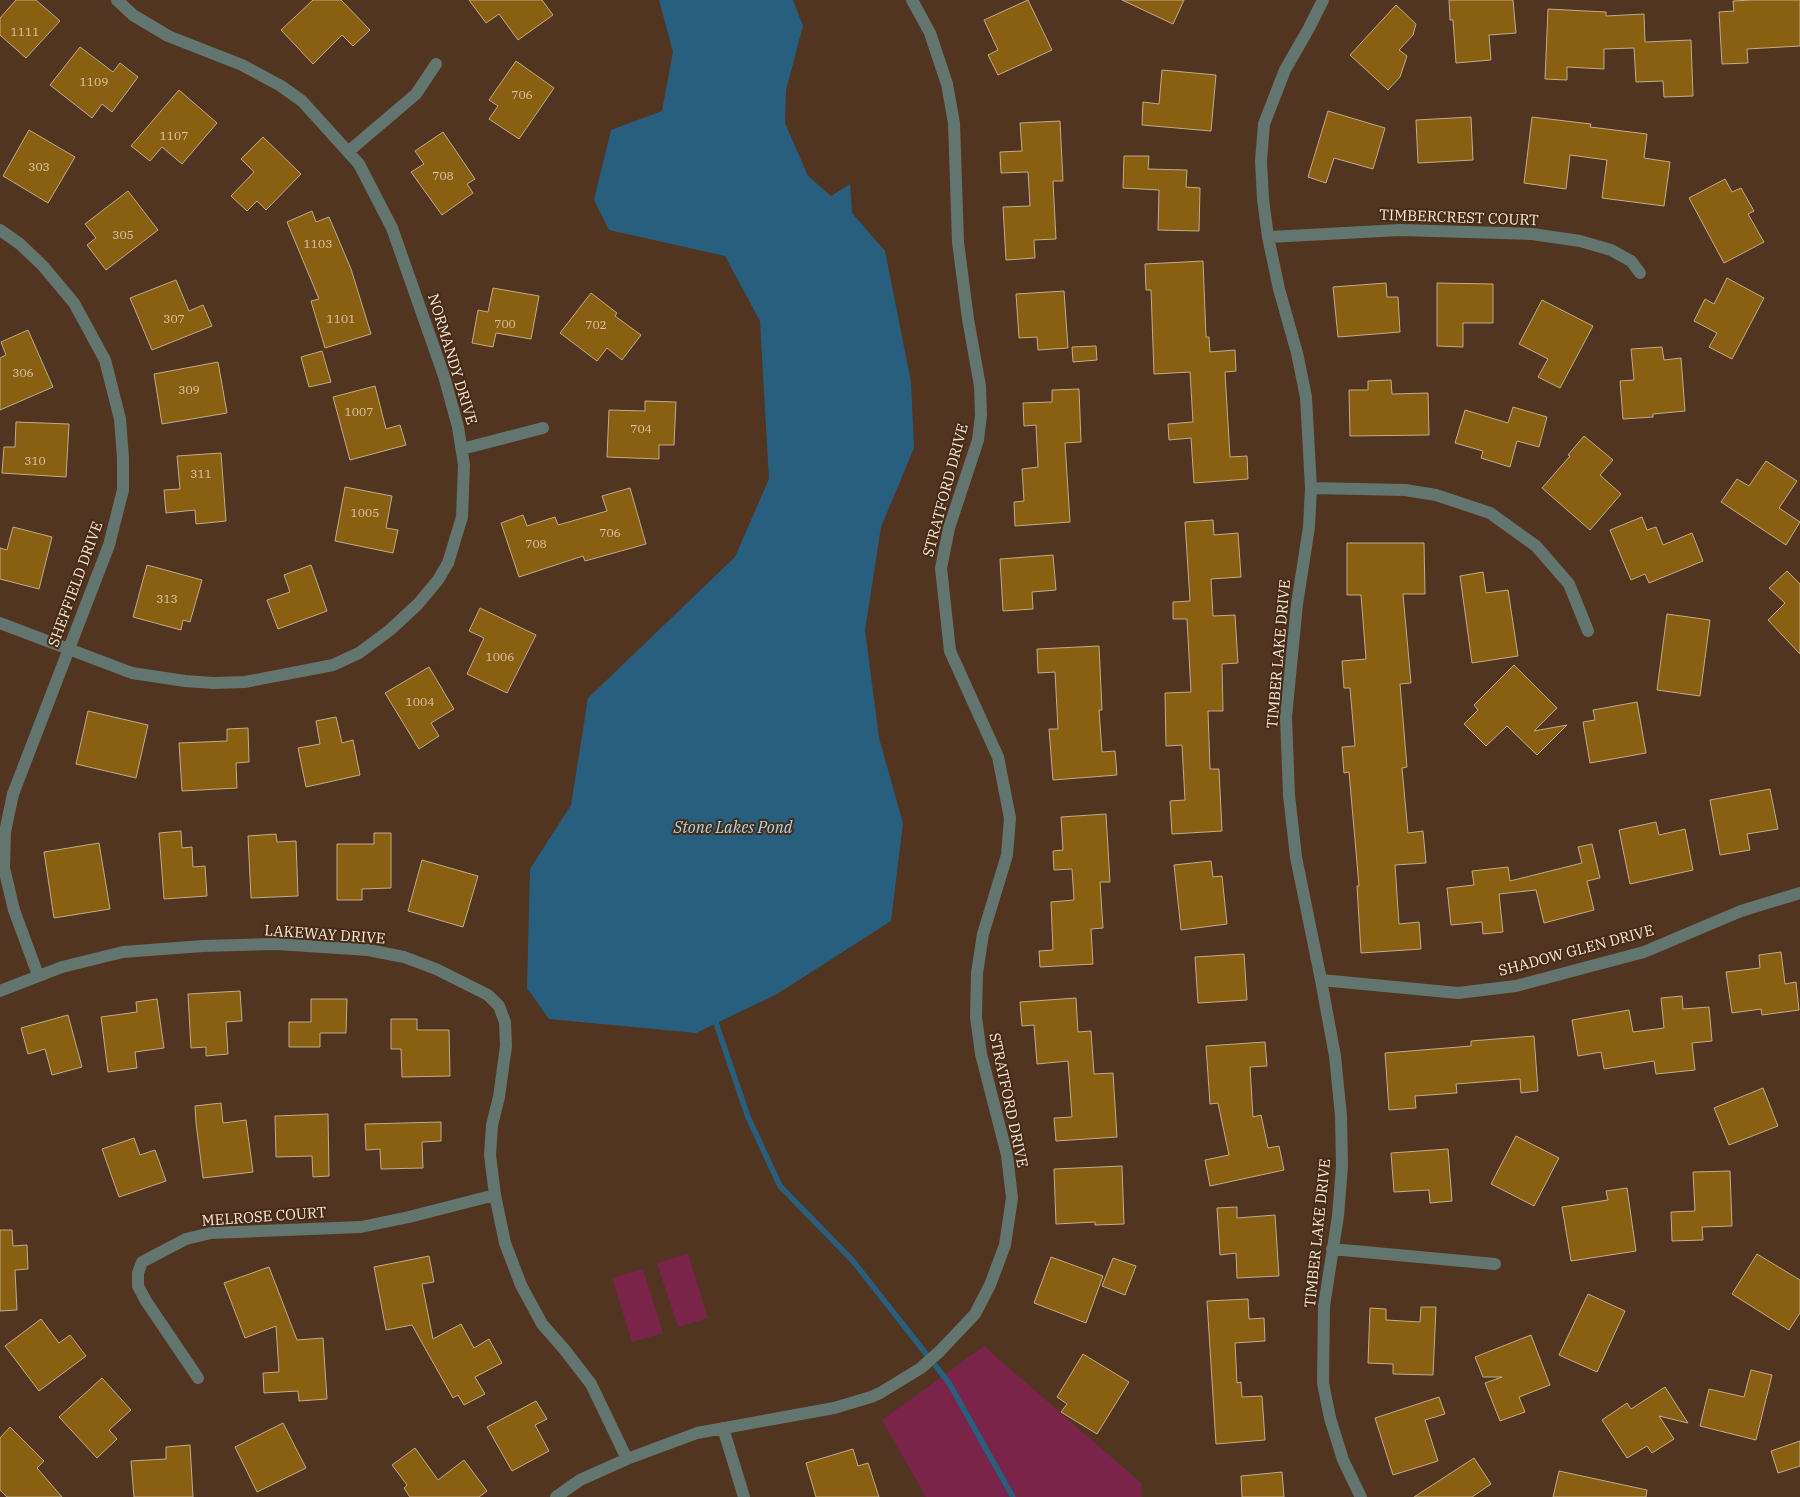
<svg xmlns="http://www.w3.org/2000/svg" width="1800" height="1497" font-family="'IBM Plex Serif',serif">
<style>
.green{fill:#7a244a}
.water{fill:#285f7e}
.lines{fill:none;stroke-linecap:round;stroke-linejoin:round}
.stream{stroke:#285f7e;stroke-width:5.5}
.building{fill:#895f11;stroke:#c2ab8a}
.street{stroke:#62756f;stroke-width:12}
.labels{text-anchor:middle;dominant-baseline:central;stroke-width:4;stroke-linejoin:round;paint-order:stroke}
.number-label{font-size:12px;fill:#dec6aa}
.street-label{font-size:15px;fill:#fbe9dd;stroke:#462b16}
.water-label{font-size:16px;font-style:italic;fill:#aad8f5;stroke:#462b16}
</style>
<rect width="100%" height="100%" fill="#513520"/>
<path class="green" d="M688 1254 708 1318 678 1327 657 1263Z
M643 1269 663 1333 632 1342 612 1278Z
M984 1346 1141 1483 1142 1497H926L882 1420Z"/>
<path class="water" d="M659 0H793L803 26 786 90 785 123 808 176 831 196 850 184 852 213 885 251 911 382 914 448 881 527 865 630 879 738 903 823 891 921 777 994 696 1033 549 1019 527 988 530 869 571 805 588 698 735 557 769 479 760 321 725 256 609 230 594 200 611 130 662 111 673 52Z"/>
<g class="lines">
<path class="stream" d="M716 1023 748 1117 780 1186 853 1261 949 1383 1013 1497"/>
</g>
<path class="building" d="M16 0H36L60 21 26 58 0 35V18Z
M313 0H341L370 30 353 46 342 35 313 64 281 30Z
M469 0H542L553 15 518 40 499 14 486 23Z
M1028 0 1052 50 998 75 988 55 998 50 984 20Z
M1122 0H1184L1173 24Z
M1449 0H1513L1516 33 1489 35 1491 60 1456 63 1453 20H1450Z
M1752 0H1800V46L1747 49 1748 63 1722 64 1719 12 1734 11 1733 1Z
M1396 5 1416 24 1413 35 1399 50 1407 56 1400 77 1388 90 1350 55Z
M1548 9 1606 12V16L1644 14 1645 42 1691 40 1693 96 1664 97 1663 81 1636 82 1634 48 1604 49V69L1567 67V80L1545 79Z
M80 47 113 72 120 63 138 77 112 112 102 104 92 118 50 85Z
M516 61 554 88 519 139 489 119 498 106 489 100Z
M1162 70 1216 75 1211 131 1142 125 1143 102 1159 104Z
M179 90 217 123 182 164 162 147 150 161 131 146Z
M1328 111 1385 128 1373 169 1334 158 1326 183 1308 177Z
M1471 117 1473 160 1418 163 1416 120Z
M1532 117 1591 124 1590 127 1647 134 1644 158 1670 162 1664 206 1602 198 1607 160 1570 155 1566 189 1524 183Z
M1060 121 1063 181H1053L1056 239 1034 240 1035 258 1006 260 1003 207 1030 206 1028 172 1001 173 1000 152 1022 151 1020 123Z
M29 130 75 157 48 203 3 176Z
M443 132 475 179 467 184 473 193 442 215 411 172 424 164 415 151Z
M263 137 301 174 266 210 257 201 247 211 231 196 254 172 241 159Z
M1124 156H1149L1148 169 1187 170 1186 187 1200 188 1199 231 1158 230 1159 190 1123 188Z
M1725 179 1732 192 1741 188 1754 211 1748 214 1764 242 1724 263 1689 198Z
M128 191 158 230 106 270 87 245 96 238 85 224Z
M312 211 316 222 329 217 351 269 371 334 325 348 311 301 319 299 287 222Z
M1203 261 1206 337H1209L1210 352 1235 350 1236 371 1225 372 1230 457 1247 456 1248 479 1194 483 1191 438 1169 440 1168 424 1193 422 1190 372 1154 374 1151 290H1146L1145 264Z
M1727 278 1764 298 1732 359 1709 347 1717 333 1694 321 1705 299 1714 304Z
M176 280 189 311 203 305 212 326 152 350 130 298Z
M1386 283 1387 297H1398L1400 332 1338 337 1333 287Z
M1437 283 1493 284V323H1463V347L1437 346Z
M493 288 539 296 531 339 496 333 493 347 472 343 478 310 488 312Z
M1064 291 1068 348 1038 350 1037 337 1019 338 1016 294Z
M591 293 617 313 615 316 641 335 622 360 607 348 597 361 560 333Z
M1542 300 1593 326 1560 388 1538 377 1548 359 1519 344Z
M28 330 53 387 0 410V358L6 355 1 342Z
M1096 346 1097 360 1073 362 1072 347Z
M1662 347 1664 360 1681 358 1685 411 1653 414V417L1623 419 1620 381 1634 380 1631 349Z
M322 351 331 382 309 387 301 357Z
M218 362 227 413 162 424 154 374Z
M1391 380 1392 394 1428 393 1429 435 1350 436 1349 390H1368V381Z
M375 386 386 429 400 425 406 445 350 460 333 397Z
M1079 389 1081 442 1065 443 1070 522 1015 526 1014 502 1024 501 1022 469 1038 467 1036 425 1024 426 1023 403 1052 402V390Z
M645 401 676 402 674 445H659V459L607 457 609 410 645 411Z
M1513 407 1547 417 1539 447 1517 441 1510 467 1481 458 1483 451 1455 443 1465 410 1508 423Z
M16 422 69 424 66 477 2 473 4 447H15Z
M1584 436 1613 460 1600 475 1621 494 1590 530 1542 488 1570 456 1568 455Z
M221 453 226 521 196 524 195 510 166 513 164 490 180 489 177 456Z
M1766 461 1797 481 1779 508 1800 522 1786 545 1721 502 1737 479 1749 486Z
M345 487 392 496 386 528 398 530 393 553 335 541Z
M630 488 646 544 585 561 583 556 519 577 501 523 523 515 527 526 555 517 558 525 607 511 602 496Z
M1642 517 1647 530 1656 527 1663 545 1692 533 1703 561 1649 583 1645 574 1631 580 1610 530Z
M1213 520 1214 535 1238 533 1241 577 1211 579 1213 616 1235 615 1238 663 1222 664 1223 711H1208L1210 769H1219L1222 831 1172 834 1170 801 1185 800 1182 745 1166 746 1165 693 1191 692 1187 619H1173V602L1190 601 1185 522Z
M13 527 52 537 39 589 0 579V548L7 550Z
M1347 543H1424L1425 594H1403L1411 683 1400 684 1407 767 1402 768 1408 833 1423 831 1426 863 1395 865 1399 924 1419 922 1421 949 1361 953 1357 886H1359L1349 772 1344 773 1342 747 1355 746 1350 688H1344L1342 661 1366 659 1361 595H1347Z
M1053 555 1056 590 1032 592 1033 609 1003 611 1000 559Z
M147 565 202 580 190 622 183 620 181 630 133 617Z
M311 565 327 611 278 629 267 600 290 592 284 575Z
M1787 571 1800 584V654L1768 620 1785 603 1769 588Z
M1483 572 1486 593 1508 590 1518 656 1472 663 1460 576Z
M480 608 536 635 507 693 467 674 484 638 469 631Z
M1667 614 1710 620 1700 696 1657 690Z
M1099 646 1102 710H1099L1102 752 1115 751 1117 775 1053 780 1049 729H1058L1055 672 1038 673 1037 649Z
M1514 665 1557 708 1534 731 1567 725 1537 755 1507 726 1486 746 1464 724 1478 710 1474 705Z
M429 667 454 709 431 723 439 736 419 749 385 693Z
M1637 702 1646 753 1590 763 1583 722 1595 720 1593 710Z
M88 711 148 725 136 778 76 764Z
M336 717 342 743 353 740 360 775 306 787 298 748 320 744 316 721Z
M248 728 249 762 236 763 237 788 182 791 179 743 227 741V729Z
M1770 789 1778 829 1747 834 1750 850 1720 855 1710 800Z
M1106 814 1110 882H1100L1103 928 1091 929 1093 964 1040 967 1039 951 1053 950 1051 902 1074 900 1072 869 1054 870 1053 851 1063 850 1061 817Z
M1656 822 1659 835 1685 829 1693 870 1630 884 1619 830Z
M181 831 182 848 192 847 193 867 205 866 207 896 164 899 159 833Z
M374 833H391V888L362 889V900H337V844H374Z
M276 834 277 842 296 841 298 896 251 898 248 836Z
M99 843 110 909 54 918 44 852Z
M1592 844 1600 878 1587 881 1594 910 1544 923 1536 890 1499 894 1503 932 1483 934 1482 922 1451 925 1447 888 1474 885 1472 871 1508 867 1510 881 1582 863 1578 847Z
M422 860 478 876 463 927 408 911Z
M1211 861 1213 877 1222 876 1227 924 1181 930 1174 865Z
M1781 952 1785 984 1796 982 1799 1010 1762 1015 1761 1009 1732 1013 1726 972 1760 968 1759 955Z
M1244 954 1247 1000 1198 1003 1195 957Z
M240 991 242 1021 226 1022 228 1054 206 1056V1047L191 1048 188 994Z
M1682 996 1683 1009 1709 1007 1712 1041 1692 1043 1695 1070 1656 1074 1654 1061 1604 1069 1601 1052 1578 1056 1572 1020 1629 1010 1633 1032 1664 1028 1661 998Z
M1076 998 1078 1032 1091 1031 1094 1074 1113 1073 1117 1137 1056 1141 1054 1118 1072 1117 1068 1061 1037 1064 1034 1025 1022 1026 1020 1002Z
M157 999 164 1048 135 1052 137 1068 108 1072 101 1017 137 1012 136 1002Z
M311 999H347L346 1033H320V1047H289V1022H311Z
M68 1015 82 1067 52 1075 45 1049 28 1054 21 1028Z
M391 1019H417V1030H449L450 1076 402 1077 401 1049H391Z
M1534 1036 1538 1091 1521 1093 1520 1079 1456 1084 1457 1093 1415 1096 1416 1108 1389 1110 1385 1053 1471 1046V1041Z
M1265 1042 1267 1066 1250 1067 1253 1117 1261 1115 1268 1148 1279 1146 1284 1170 1210 1186 1205 1160 1229 1155 1218 1103 1210 1104 1206 1046Z
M1763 1088 1778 1126 1729 1145 1714 1108Z
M221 1103 223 1123 246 1120 253 1172 203 1178 196 1123 195 1106Z
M328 1114 329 1176 313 1177 312 1156 276 1157 275 1116Z
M441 1122V1141L422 1142 423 1168 381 1169 380 1149 366 1150 365 1124Z
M1516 1136 1559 1158 1534 1206 1491 1184Z
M134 1138 140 1155 155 1150 166 1181 119 1197 102 1149Z
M1448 1149 1452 1201 1430 1203 1429 1190 1394 1192 1391 1153Z
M1122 1166 1124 1224 1095 1225V1222L1056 1224 1054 1169Z
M1730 1171 1732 1226 1702 1227 1703 1240 1672 1241 1671 1212 1695 1211 1693 1172Z
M1627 1188 1636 1251 1571 1261 1562 1207 1608 1200 1606 1191Z
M1237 1207V1218L1275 1215 1279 1276 1237 1278 1236 1253 1220 1255 1217 1208Z
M0 1230H12L13 1246 27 1245 28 1269 15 1270 17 1310 0 1311Z
M1757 1254 1800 1280V1313L1789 1330 1732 1294Z
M429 1256 434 1282 422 1284 433 1339 461 1324 474 1348 489 1339 502 1363 475 1377 485 1394 464 1405 458 1395 453 1398 412 1325 386 1330 374 1267Z
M1051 1257 1103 1276 1086 1323 1034 1303Z
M1113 1258 1136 1266 1125 1295 1102 1286Z
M269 1267 297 1340 323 1338 327 1399 299 1401 298 1391 264 1393 263 1373 279 1372 276 1326 245 1338 224 1283Z
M1588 1294 1625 1311 1597 1372 1559 1355Z
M1248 1299 1249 1319 1264 1318 1265 1341 1235 1343 1237 1383 1241 1382 1242 1397 1262 1396 1265 1440 1216 1444 1207 1301Z
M1421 1307H1436L1433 1375 1393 1374V1364L1368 1363 1370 1308 1386 1309V1320L1420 1322Z
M41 1319 59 1343 70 1335 86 1356 39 1391 5 1346Z
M1531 1335 1550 1385 1519 1397 1525 1412 1500 1421 1485 1383 1502 1377H1483L1475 1357Z
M1083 1354 1129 1382 1097 1434 1061 1412 1067 1404 1057 1397Z
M1751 1370 1772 1375 1756 1440 1700 1426 1709 1389 1744 1397Z
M102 1378 131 1410 109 1430 117 1439 97 1458 59 1417Z
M1665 1387 1688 1423 1659 1416 1674 1439 1652 1453 1647 1446 1627 1458 1602 1420 1627 1403 1631 1409Z
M1439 1397 1445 1414 1425 1420 1438 1461 1393 1475 1375 1418Z
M536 1401 547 1419 535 1425 549 1451 512 1471 487 1427Z
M283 1423 306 1468 257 1492 235 1447Z
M10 1427 44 1461 37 1468 62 1497H7L0 1490V1438Z
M1800 1441V1466L1778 1473 1771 1451Z
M190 1445 193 1497H134L131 1461 166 1459V1447Z
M415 1448 438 1480 464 1460 487 1491 479 1497H410L404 1488 407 1485 392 1465Z
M853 1449 858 1466 868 1463 879 1497H816L806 1463Z
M1474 1458 1491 1484 1472 1497H1414Z
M1559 1471 1647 1490 1646 1497H1553Z
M1282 1472 1284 1497H1242L1241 1476Z"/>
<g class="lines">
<path class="street" d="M1323 0 1309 28 1285 70 1264 124 1261 161 1263 199 1268 237 1279 289 1297 353 1306 397 1311 488 1309 527 1297 604 1286 717 1289 795 1296 857 1321 980 1335 1056 1341 1116 1342 1166 1338 1216 1324 1306 1323 1383 1330 1418 1343 1460 1361 1497
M349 151 416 94 436 64
M0 230 20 244 43 266 74 303 105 360 120 419 123 458V490L109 545 13 794 5 832 4 868 14 910 38 975
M1268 237 1400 230 1532 234 1580 241 1611 250 1631 261 1640 273
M462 449 543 428
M1311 488 1405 490 1436 495 1490 513 1536 546 1569 584 1588 631
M0 623 132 673 185 681 213 683 245 682 333 665 359 653 390 630 418 604 438 580 448 563 462 517 464 465 458 427 444 376 392 228 359 164 302 101 281 86 242 65 168 36 133 15 117 0
M1321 980 1458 993 1516 986 1644 952 1741 911 1800 893
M0 991 62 967 123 952 203 946 277 944 368 950 404 957 436 969 488 995 499 1006 505 1022 506 1046 499 1097 492 1125 490 1155 495 1195 505 1243 521 1285 542 1324 564 1349 591 1384 627 1459
M1332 1249 1495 1264
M198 1378 146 1301 138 1286V1273L142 1262 186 1239 211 1233 361 1227 409 1217 495 1195
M723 1428 744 1497
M556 1497 580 1480 627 1459 697 1433 834 1408 871 1397 880 1393 921 1368 940 1351 975 1314 990 1285 1005 1245 1012 1198 1007 1155 981 1054 976 1017 977 973 983 934 1007 855 1010 818 998 757 950 651 941 568 949 528 978 440 981 415 980 386 968 319 958 242 954 123 947 84 930 33 912 0"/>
</g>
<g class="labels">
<g class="number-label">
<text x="25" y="31">1111</text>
<text x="94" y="81">1109</text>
<text x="522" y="94">706</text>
<text x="174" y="135">1107</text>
<text x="39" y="166">303</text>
<text x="443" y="175">708</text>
<text x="123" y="234">305</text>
<text x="318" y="243">1103</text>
<text x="174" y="318">307</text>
<text x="341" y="318">1101</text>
<text x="505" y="323">700</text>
<text x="596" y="324">702</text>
<text x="23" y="372">306</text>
<text x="189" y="389">309</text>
<text x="359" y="411">1007</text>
<text x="641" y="428">704</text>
<text x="35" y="460">310</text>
<text x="201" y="473">311</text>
<text x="365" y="512">1005</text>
<text x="610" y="532">706</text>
<text x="536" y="543">708</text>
<text x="167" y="598">313</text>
<text x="500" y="656">1006</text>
<text x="420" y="701">1004</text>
</g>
<g class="street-label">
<text transform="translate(1459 217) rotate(2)">TIMBERCREST COURT</text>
<text transform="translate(453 359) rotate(73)">NORMANDY DRIVE</text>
<text transform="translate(945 490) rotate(-75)">STRATFORD DRIVE</text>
<text transform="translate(75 584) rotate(-70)">SHEFFIELD DRIVE</text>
<text transform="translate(1278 654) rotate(-85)">TIMBER LAKE DRIVE</text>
<text transform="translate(325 934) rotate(4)">LAKEWAY DRIVE</text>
<text transform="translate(1576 950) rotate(-15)">SHADOW GLEN DRIVE</text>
<text transform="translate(1009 1100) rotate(78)">STRATFORD DRIVE</text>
<text transform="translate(264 1216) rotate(-4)">MELROSE COURT</text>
<text transform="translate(1317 1233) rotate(-84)">TIMBER LAKE DRIVE</text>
</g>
<g class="water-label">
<text x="733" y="827">Stone Lakes Pond</text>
</g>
</g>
</svg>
